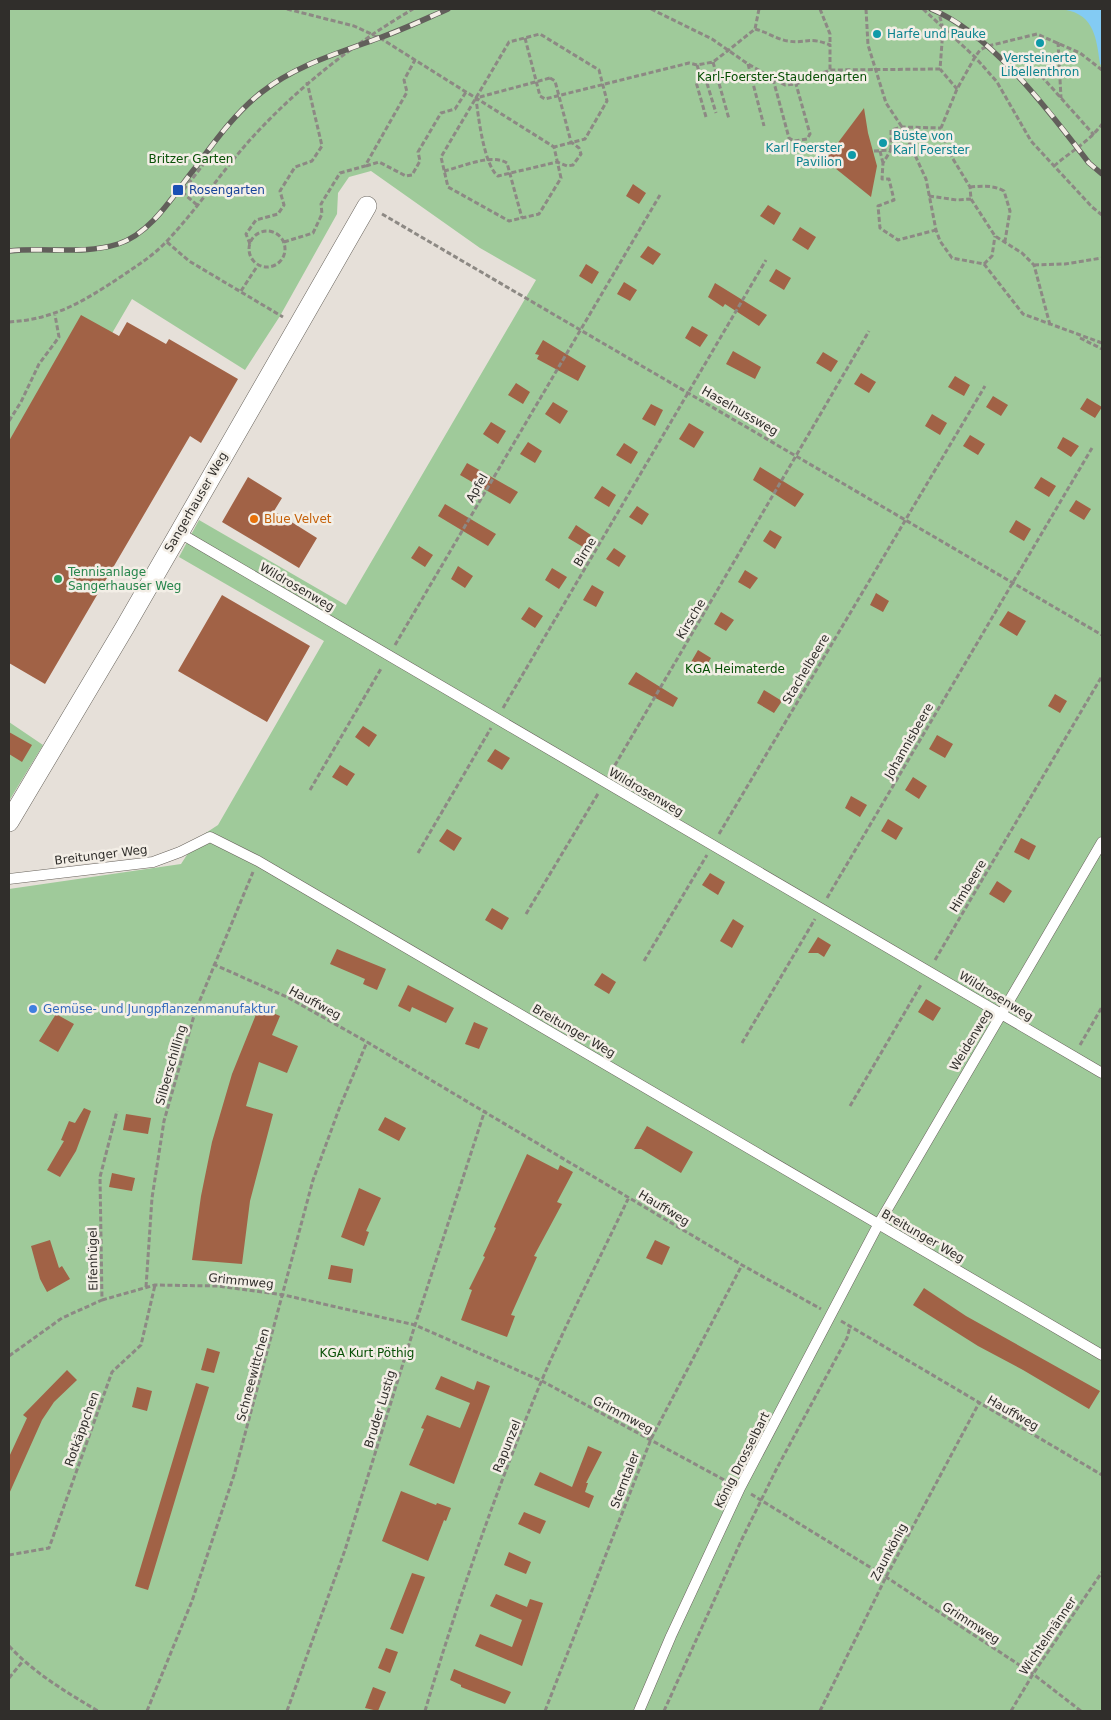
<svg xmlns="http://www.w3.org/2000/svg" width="1111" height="1720" font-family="'DejaVu Sans',sans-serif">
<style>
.green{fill:#9fca9a}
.water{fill:#83cbf3}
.building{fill:#a16246}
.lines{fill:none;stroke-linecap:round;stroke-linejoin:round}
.service-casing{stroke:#68635c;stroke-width:11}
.minor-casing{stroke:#68635c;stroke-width:20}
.path{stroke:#8d8984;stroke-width:3;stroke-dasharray:5 2.5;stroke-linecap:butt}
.service{stroke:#fff;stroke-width:10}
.minor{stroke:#fff;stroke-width:19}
.rail-casing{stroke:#625f5b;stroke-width:5.5}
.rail{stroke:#f3eee6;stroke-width:4;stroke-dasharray:11;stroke-linecap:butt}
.culture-dot{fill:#0f9aa8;stroke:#f3eee6;stroke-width:2}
.transit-dot{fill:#1a4fb4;stroke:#f3eee6;stroke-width:2}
.food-dot{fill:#e8710a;stroke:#f3eee6;stroke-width:2}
.leisure-dot{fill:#2e9e5b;stroke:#f3eee6;stroke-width:2}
.shop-dot{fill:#3f7fe0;stroke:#f3eee6;stroke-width:2}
.labels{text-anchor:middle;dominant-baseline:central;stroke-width:5;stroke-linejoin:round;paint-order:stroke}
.culture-label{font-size:12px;fill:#0d838f;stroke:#f3eee6;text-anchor:start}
.park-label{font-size:12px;fill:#085006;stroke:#f3eee6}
.transit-label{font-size:12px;fill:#164399;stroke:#f3eee6;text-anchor:start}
.street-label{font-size:12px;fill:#302e2b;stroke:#f3eee6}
.food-label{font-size:12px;fill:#c56008;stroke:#f3eee6;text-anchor:start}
.leisure-label{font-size:12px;fill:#27864d;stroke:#f3eee6;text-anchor:start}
.shop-label{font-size:12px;fill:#366cbe;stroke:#f3eee6;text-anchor:start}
</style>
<rect width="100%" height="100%" fill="#e6e0d9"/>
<path class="green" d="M9 9H1102V1711H9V889L181 864 198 838 218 825 324 641 179 557 199 520 346 605 536 280 480 248 371 171 349 177 338 193 337 214 280 316 245 370 132 299 23 486 9 478Z
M9 722 43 745 9 801Z"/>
<path class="water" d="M1059 9H1102V66L1100 64C1096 34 1093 12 1059 9Z"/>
<path class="building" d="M864 108 868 133 877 166 871 197 825 160Z
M633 184 646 193 639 204 626 196Z
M768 205 781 213 774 225 760 216Z
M800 227 816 237 808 250 792 240Z
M648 246 661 254 653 265 640 257Z
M586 264 599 272 592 284 579 276Z
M776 269 791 278 784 290 769 281Z
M624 282 637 290 630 301 617 294Z
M715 283 767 315 759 326 725 304 723 307 708 297Z
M81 315 119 336 127 322 166 344 169 339 238 379 201 443 190 436 45 684 9 663V441Z
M692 326 708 335 700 347 685 338Z
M543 340 586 366 578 381 537 359 539 355 535 354Z
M733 351 761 367 755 379 726 364Z
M823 352 838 361 831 372 816 363Z
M861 373 876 382 869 393 854 384Z
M955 376 970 385 964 396 948 387Z
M516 383 530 392 523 404 508 395Z
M993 396 1008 405 1001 416 986 407Z
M1087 398 1102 407 1095 418 1080 409Z
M553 402 568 411 560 424 545 414Z
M651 404 663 410 655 426 642 419Z
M932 414 947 423 940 435 925 426Z
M491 422 506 431 498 444 483 434Z
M689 423 704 432 694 448 679 439Z
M970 435 985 444 978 455 963 446Z
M1063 437 1079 446 1071 457 1057 448Z
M528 442 542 451 535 463 520 454Z
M624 443 638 452 631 464 616 455Z
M467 463 518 492 510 504 460 475Z
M760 467 804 494 795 507 753 480Z
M248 477 282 498 274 511 317 538 299 568 222 522Z
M1041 477 1056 486 1049 497 1034 488Z
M602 486 616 495 609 507 594 498Z
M1076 500 1091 509 1084 520 1069 511Z
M445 504 496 534 488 546 438 516Z
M637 506 649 514 642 525 629 517Z
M1016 520 1031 529 1024 541 1009 532Z
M576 525 591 535 583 547 568 538Z
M770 530 782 537 775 549 763 541Z
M419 546 433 555 425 567 411 558Z
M614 548 626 556 619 567 606 559Z
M458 566 473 576 465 588 451 579Z
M552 568 567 577 559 589 545 580Z
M745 570 758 578 750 589 738 582Z
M592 585 604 592 596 607 583 600Z
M876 593 889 601 883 612 870 605Z
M222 595 310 646 267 722 178 671Z
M529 607 543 616 535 628 521 619Z
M1008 611 1026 621 1017 636 999 625Z
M721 612 734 620 726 631 714 624Z
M698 650 711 658 704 670 691 662Z
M636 672 678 698 673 707 628 684Z
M764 690 782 701 774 713 757 703Z
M1055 694 1067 701 1060 713 1048 706Z
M363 726 377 735 369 747 355 737Z
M9 732 32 745 22 762 9 754Z
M937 735 953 744 945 758 929 749Z
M495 749 510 758 502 770 487 761Z
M340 765 355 774 347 786 332 777Z
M913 777 927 786 919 799 905 790Z
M851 796 867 805 860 817 845 808Z
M888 819 903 828 896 840 881 831Z
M447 829 462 838 454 851 439 841Z
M1021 838 1036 846 1029 860 1014 852Z
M710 873 725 882 718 895 702 885Z
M997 881 1012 891 1004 903 989 894Z
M492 908 509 918 502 930 485 920Z
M733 919 744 926 732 948 720 941Z
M818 937 831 945 824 957 818 953H808Z
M337 949 386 969 377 990 363 984 365 979 330 964Z
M602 973 616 982 609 994 594 985Z
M408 985 454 1008 446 1023 412 1007 410 1012 398 1006Z
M926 999 941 1008 933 1021 918 1012Z
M259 1007 280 1016 272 1035 298 1046 287 1073 259 1062 246 1106 273 1114 250 1201 242 1264 192 1260 201 1196 212 1142 232 1074Z
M56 1014 74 1024 58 1052 39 1041Z
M474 1022 488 1028 479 1049 465 1044Z
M84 1108 91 1111 76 1151 60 1177 47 1170 64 1141 61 1140 69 1121 75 1123Z
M126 1114 151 1118 148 1134 123 1130Z
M385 1117 406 1128 399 1141 378 1130Z
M647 1126 693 1152 681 1173 641 1149H634Z
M527 1154 558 1170 560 1165 573 1172 557 1202 562 1204 534 1256 537 1257 511 1315 515 1316 507 1337 461 1320 472 1290 469 1289 485 1257 483 1256 496 1228 494 1227Z
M112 1173 135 1178 132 1191 109 1187Z
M359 1188 381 1198 366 1231 369 1232 364 1246 341 1237Z
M50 1240 59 1268 62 1266 70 1279 47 1292 40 1279 31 1246Z
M655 1240 670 1247 662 1265 646 1258Z
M331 1265 353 1269 351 1283 328 1279Z
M924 1288 966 1316 1100 1391 1089 1409 1023 1370 978 1346 913 1305Z
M207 1348 220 1352 214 1373 201 1370Z
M67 1370 77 1380 54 1402 42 1420 9 1494V1457L27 1418 23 1415Z
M441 1376 474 1390 477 1381 490 1386 454 1484 409 1465 424 1429 421 1428 427 1415 460 1428 470 1403 435 1389Z
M196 1383 209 1387 148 1590 135 1586Z
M137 1387 152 1391 147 1411 132 1407Z
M588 1446 602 1452 586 1483H588L585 1492 594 1496 589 1508 534 1485 540 1472 572 1487Z
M401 1491 436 1505 437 1503 451 1508 446 1521 444 1520 428 1561 382 1541Z
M524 1512 546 1521 540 1534 518 1524Z
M509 1552 531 1562 526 1574 504 1565Z
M412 1573 425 1577 403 1634 390 1629Z
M496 1594 527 1607 530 1599 543 1603 522 1666 475 1646 480 1634 512 1647 522 1620 490 1606Z
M386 1648 398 1652 390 1673 378 1668Z
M454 1669 511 1692 505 1704 461 1687V1685L450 1680Z
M373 1687 386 1692 378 1711 365 1708Z"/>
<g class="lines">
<defs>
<path id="service" d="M178 532 1102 1073
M9 879 153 862 180 852 210 837 258 861 1102 1355
M639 1711 671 1636 740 1488 878 1225 1102 842"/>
<path id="minor" d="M9 822 125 627 367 206"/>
</defs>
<use href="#service" class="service-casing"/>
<use href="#minor" class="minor-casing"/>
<path class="path" d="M287 9 354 26 380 38 466 92 476 98 554 147 561 178 539 214 509 221 448 187 441 157 509 42 540 34 599 70 607 101 585 139 554 147
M651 9 712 39 748 64 785 85 796 84 830 70 940 69
M820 9 830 34V45
M866 9 868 45 886 103 902 127 926 179 936 230 940 241 952 258 984 264 992 256 995 236
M923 9 975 57 997 82 1031 141 1092 207 1102 215
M938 9 943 29 940 69 957 89
M755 29C767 32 776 39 788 41 805 44 809 36 830 45V70
M525 38 540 96 545 99 689 63 697 65 713 62 730 49 755 29 759 9
M1058 42 1061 98
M713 62 729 119
M748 64 764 126
M697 65 702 81
M1029 71 1036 70 1094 135
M550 78 555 81 571 142 579 148 581 154 573 165 567 166 557 162 498 176C484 166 478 115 476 98Z
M773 79 789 138 794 141 807 139 810 134 796 84
M702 81 696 82 706 117
M702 81 706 80 716 113
M891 150V130L902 127 941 128
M874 151 891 150 883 163 882 179H889L894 200 878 206 880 228 898 240 936 230
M880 151 883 163
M366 166 379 162 406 176 412 175 420 161 418 152 441 113 455 109 466 92
M1054 166C1070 152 1090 141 1102 124
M444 171C462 167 491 153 507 163L522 218
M970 187C983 186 993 185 1004 191L1010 211 1005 241
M929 196 957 200 971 199
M197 205 182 192 206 161
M382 214 1102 635
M249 249a18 18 0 1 1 36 0a18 18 0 1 1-36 0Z
M167 242 189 261 283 317
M284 242 313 233 322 214 321 204 340 173 365 166 407 92 404 80 415 60
M250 244 246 234 256 220 278 214 284 205 280 191 295 167 312 161 322 146 307 82
M984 264 1023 314 1102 343
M1034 265 1065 264 1102 258
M241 291 258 265
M9 322C56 319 84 301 122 276 138 265 154 255 167 241 201 205 227 163 262 127 307 80 357 42 413 9
M1050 325 1034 265 1022 253 995 236 971 199 970 187 950 154 941 128 957 89 975 57 980 50 988 46 1037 34 1080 53 1102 70
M1080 338 1102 349
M9 421 21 402 39 364 59 337 55 315
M395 645 660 195
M503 708 766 260
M611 772 869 331
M310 790 382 667
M719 834 985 386
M418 853 491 728
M827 898 1092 448
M526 914 599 792
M935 960 1102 676
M644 961 707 855
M213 964 289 998 367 1042 742 1265 821 1309
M742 1043 815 919
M1080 1045 1102 1007
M850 1106 922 983
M146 1287 152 1198 164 1121 195 1012 253 872
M102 1300 155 1285 218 1286 284 1295 415 1325 542 1381 728 1482
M841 1321 1102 1475
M9 1356 62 1318 102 1300 100 1177 117 1111
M751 1494 886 1577 1033 1674 1081 1711
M9 1555 49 1548 112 1372 141 1345 155 1285
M9 1646C34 1673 66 1692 98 1711
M9 1678 23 1661
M147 1711 192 1601 234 1475 313 1180 339 1109 367 1042
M287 1711 345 1550 415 1325 485 1110
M425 1711C458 1600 496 1490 541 1382 568 1319 600 1258 629 1197
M545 1711 651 1439 742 1265
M664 1711 741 1541 777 1468 847 1338 850 1327
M820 1711 886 1577 979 1403
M1011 1711 1033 1674 1102 1572"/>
<use href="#service" class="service"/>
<use href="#minor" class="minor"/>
<defs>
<path id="rail" d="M931 9C992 34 1049 111 1089 163L1102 174
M9 251C45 247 83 255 118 244 152 233 174 194 195 168 215 141 236 112 262 92 296 65 339 53 379 38 402 30 425 19 448 9"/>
</defs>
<use href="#rail" class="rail-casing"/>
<use href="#rail" class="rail"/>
</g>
<g class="culture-dot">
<circle cx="877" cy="34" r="5"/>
<circle cx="1040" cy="43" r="5"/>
<circle cx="883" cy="143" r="5"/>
<circle cx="852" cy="155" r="5"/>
</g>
<rect class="transit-dot" x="172" y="184" width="12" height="12" rx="2.5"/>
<circle class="food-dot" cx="254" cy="519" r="5"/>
<circle class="leisure-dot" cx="58" cy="579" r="5"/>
<circle class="shop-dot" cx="33" cy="1009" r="5"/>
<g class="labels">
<g class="culture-label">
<text x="887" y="34">Harfe und Pauke</text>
<text x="1040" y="58" text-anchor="middle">Versteinerte<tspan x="1040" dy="14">Libellenthron</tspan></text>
<text x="893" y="136">Büste von<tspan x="893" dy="14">Karl Foerster</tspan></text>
<text x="842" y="148" text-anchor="end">Karl Foerster<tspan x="842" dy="14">Pavilion</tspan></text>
</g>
<g class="park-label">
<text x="782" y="77">Karl-Foerster-Staudengarten</text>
<text x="191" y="159">Britzer Garten</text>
<text x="735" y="669">KGA Heimaterde</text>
<text x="367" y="1353">KGA Kurt Pöthig</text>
</g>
<g class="transit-label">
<text x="189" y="190">Rosengarten</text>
</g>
<g class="street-label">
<text transform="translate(740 411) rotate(30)">Haselnussweg</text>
<text transform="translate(477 488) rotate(-60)">Apfel</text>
<text transform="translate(196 502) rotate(-60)">Sangerhauser Weg</text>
<text transform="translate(585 552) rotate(-59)">Birne</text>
<text transform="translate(297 587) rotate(30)">Wildrosenweg</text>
<text transform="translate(691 619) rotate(-59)">Kirsche</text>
<text transform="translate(806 669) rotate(-59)">Stachelbeere</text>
<text transform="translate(909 741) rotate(-60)">Johannisbeere</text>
<text transform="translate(646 792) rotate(30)">Wildrosenweg</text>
<text transform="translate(101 855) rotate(-7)">Breitunger Weg</text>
<text transform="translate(968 886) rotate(-59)">Himbeere</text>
<text transform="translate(996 996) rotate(31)">Wildrosenweg</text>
<text transform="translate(315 1003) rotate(28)">Hauffweg</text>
<text transform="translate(574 1031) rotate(30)">Breitunger Weg</text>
<text transform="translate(971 1040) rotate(-59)">Weidenweg</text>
<text transform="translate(171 1065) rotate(-74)">Silberschilling</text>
<text transform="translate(664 1208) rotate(31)">Hauffweg</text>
<text transform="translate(923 1236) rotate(30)">Breitunger Weg</text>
<text transform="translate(93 1259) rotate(-91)">Elfenhügel</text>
<text transform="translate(241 1281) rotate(6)">Grimmweg</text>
<text transform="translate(253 1375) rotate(-75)">Schneewittchen</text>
<text transform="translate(380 1409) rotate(-73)">Bruder Lustig</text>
<text transform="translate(1013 1413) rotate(30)">Hauffweg</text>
<text transform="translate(623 1415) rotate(28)">Grimmweg</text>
<text transform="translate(82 1429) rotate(-70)">Rotkäppchen</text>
<text transform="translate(507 1446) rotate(-68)">Rapunzel</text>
<text transform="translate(742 1460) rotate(-63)">König Drosselbart</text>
<text transform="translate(625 1480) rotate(-69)">Sterntaler</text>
<text transform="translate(889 1552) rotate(-62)">Zaunkönig</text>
<text transform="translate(971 1623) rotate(33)">Grimmweg</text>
<text transform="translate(1048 1636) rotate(-56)">Wichtelmänner</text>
</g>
<g class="food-label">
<text x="264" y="519">Blue Velvet</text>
</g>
<g class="leisure-label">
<text x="68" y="572">Tennisanlage<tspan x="68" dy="14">Sangerhauser Weg</tspan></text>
</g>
<g class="shop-label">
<text x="43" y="1009">Gemüse- und Jungpflanzenmanufaktur</text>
</g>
</g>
<rect width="1111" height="1720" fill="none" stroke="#302e2b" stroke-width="20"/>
</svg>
